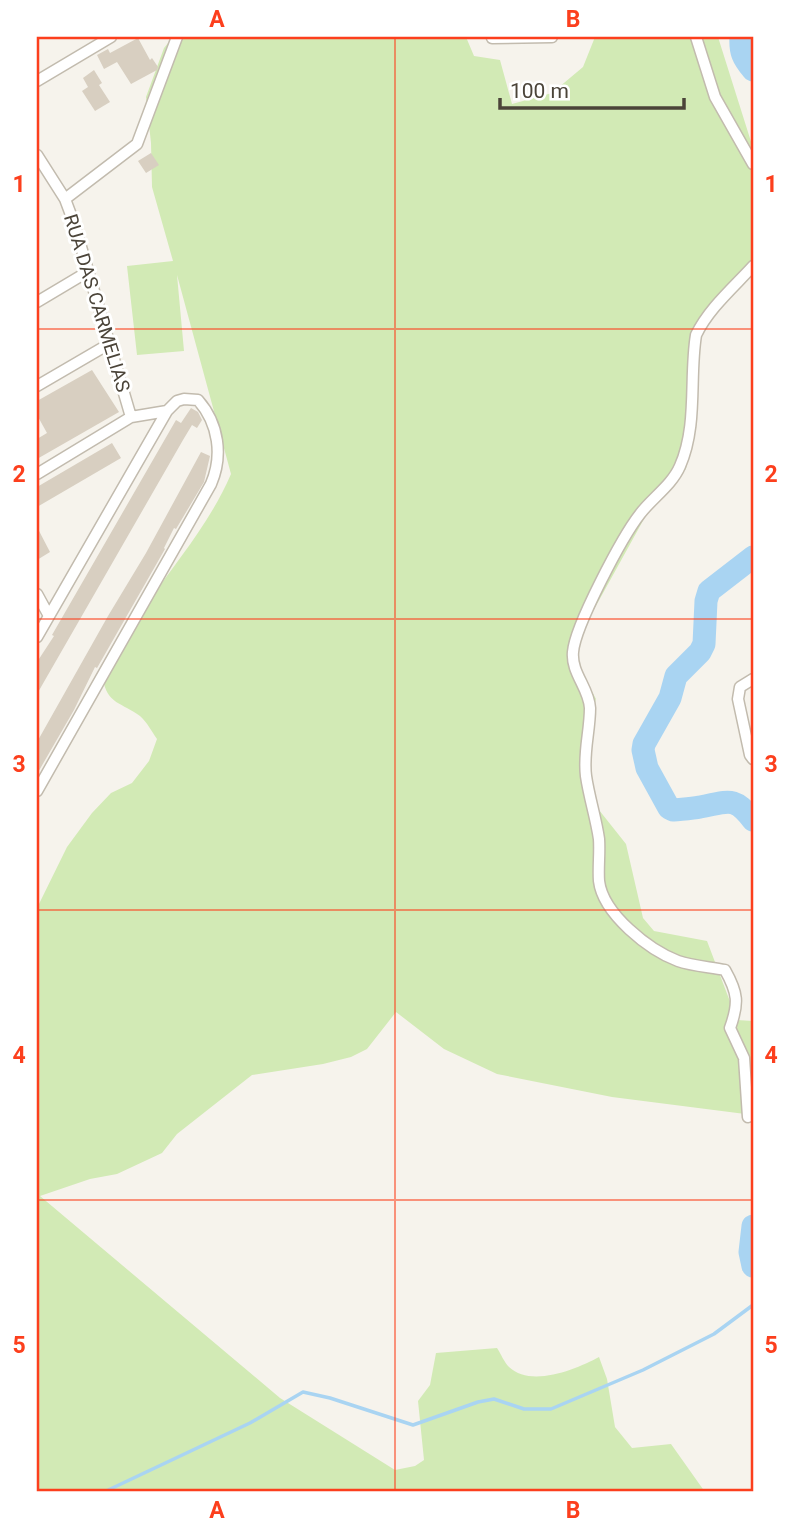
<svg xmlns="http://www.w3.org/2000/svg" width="790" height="1529" font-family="Roboto,sans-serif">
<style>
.green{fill:#d2eab5}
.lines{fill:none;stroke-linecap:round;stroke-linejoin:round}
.stream{stroke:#a9d4f2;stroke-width:3.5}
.river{stroke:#a9d4f2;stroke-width:23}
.building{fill:#d8cfc1}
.street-casing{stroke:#c2bbae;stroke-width:13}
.street{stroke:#fff;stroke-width:10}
.grid{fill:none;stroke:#fc3f1d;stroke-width:2;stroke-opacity:0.55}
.labels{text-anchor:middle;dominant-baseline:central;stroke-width:6;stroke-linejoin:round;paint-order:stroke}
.street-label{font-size:19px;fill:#4b4439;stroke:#fff}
.neatline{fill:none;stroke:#fc3f1d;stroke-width:2.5}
.grid-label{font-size:23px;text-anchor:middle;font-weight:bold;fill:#fc3f1d}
</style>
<rect width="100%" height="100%" fill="#f6f3ec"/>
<path class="green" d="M173 37H466L474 56 500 60 512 104 552 93 583 67 595 37H718L753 148V268L715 314 701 336 697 354 696 393 686 469 655 499 592 613 577 648 576 658 580 669 596 699 591 715 586 758 590 782 599 810 626 844 643 918 654 931 707 941 737 1020 753 1021V1115L612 1097 497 1074 444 1049 396 1012 367 1049 351 1057 323 1064 252 1075 177 1134 162 1153 117 1174 90 1179 40 1196 280 1398 395 1470 415 1466 424 1460 418 1401 430 1385 436 1353 497 1348C501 1354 504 1362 509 1367 531 1388 577 1369 599 1357L607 1379 615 1427 632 1448 671 1444 705 1492H37V908L67 847 92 813 111 793 132 783 149 761 157 739C152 732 147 722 140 716 123 703 106 704 103 678 118 653 131 626 148 602 177 561 211 521 231 474L177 275 184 351 137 355 127 266 173 261 152 187 151 143 146 97 164 48Z"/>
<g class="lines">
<path class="stream" d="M104 1492 250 1423 303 1392 330 1398 413 1425 478 1402 494 1399 524 1409H551L643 1370 714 1334 753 1305"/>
<path class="river" d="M741 37C740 52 743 58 753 70
M753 557 709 591 706 601 704 644 700 652 676 676 670 698 644 744 643 750 647 768 669 808 673 810C682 809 691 809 700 807 728 802 734 795 753 820
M753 1226 750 1252 753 1266"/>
</g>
<path class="building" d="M138 38 150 60 152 58 158 67 157 70 131 84 117 62 104 69 97 55 108 49 110 53Z
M94 70 102 83 99 85 110 102 95 111 82 91 88 87 83 78Z
M151 153 159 165 146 173 138 161Z
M92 370 119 412 37 459V439L47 433 37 415V401Z
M191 408 198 412 202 420 197 428 192 425 183 440 37 694V662L54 636 52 635 176 420 181 423Z
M112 443 121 458 37 507V487Z
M201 452 210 456 204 482 176 529 174 528 164 548 165 549 97 668 95 667 74 710 37 774V742L108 616 146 553Z
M37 527 50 552 37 560Z"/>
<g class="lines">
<defs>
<path id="street" d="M696 37 715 97 753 164
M492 38 552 37
M37 81 111 37
M37 155 65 199 74 223 131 417
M65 199 137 144 177 37
M37 302 89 271
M37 386 109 344
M37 474 131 417 167 411 177 401 184 399 198 400C219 424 223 456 211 484L37 791
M37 594 49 616
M37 637 167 411
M753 679 740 687 738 699 750 755 753 759
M748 1117 744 1058 730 1028C739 1003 738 993 725 970 710 967 692 966 678 961 649 950 603 914 599 881 598 867 600 853 599 839 596 818 589 797 586 776 583 753 590 731 590 708 589 688 571 673 573 652 575 626 622 537 640 514 652 498 672 485 680 466 698 425 689 377 696 335 709 308 734 287 753 266"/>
</defs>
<use href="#street" class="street-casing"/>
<use href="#street" class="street"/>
</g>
<path class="grid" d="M395 37V1492M37 329H753M37 619H753M37 910H753M37 1200H753"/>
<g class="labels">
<g class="street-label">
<text transform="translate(97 303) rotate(73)">RUA DAS CARMELIAS</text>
</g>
</g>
<rect width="790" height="1529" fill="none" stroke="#ffffff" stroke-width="77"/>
<path d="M500 98v10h184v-10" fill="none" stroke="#4b4439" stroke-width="3.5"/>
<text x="510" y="98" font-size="21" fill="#4b4439" stroke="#ffffff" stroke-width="5" paint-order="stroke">100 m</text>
<rect x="38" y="38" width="714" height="1452" class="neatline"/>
<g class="grid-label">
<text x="217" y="27">A</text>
<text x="573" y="27">B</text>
<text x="19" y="192">1</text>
<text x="771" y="192">1</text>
<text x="19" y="482">2</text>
<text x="771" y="482">2</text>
<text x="19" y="772">3</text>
<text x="771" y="772">3</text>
<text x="19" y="1063">4</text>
<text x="771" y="1063">4</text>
<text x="19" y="1353">5</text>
<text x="771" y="1353">5</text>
<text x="217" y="1518">A</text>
<text x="573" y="1518">B</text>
</g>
</svg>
